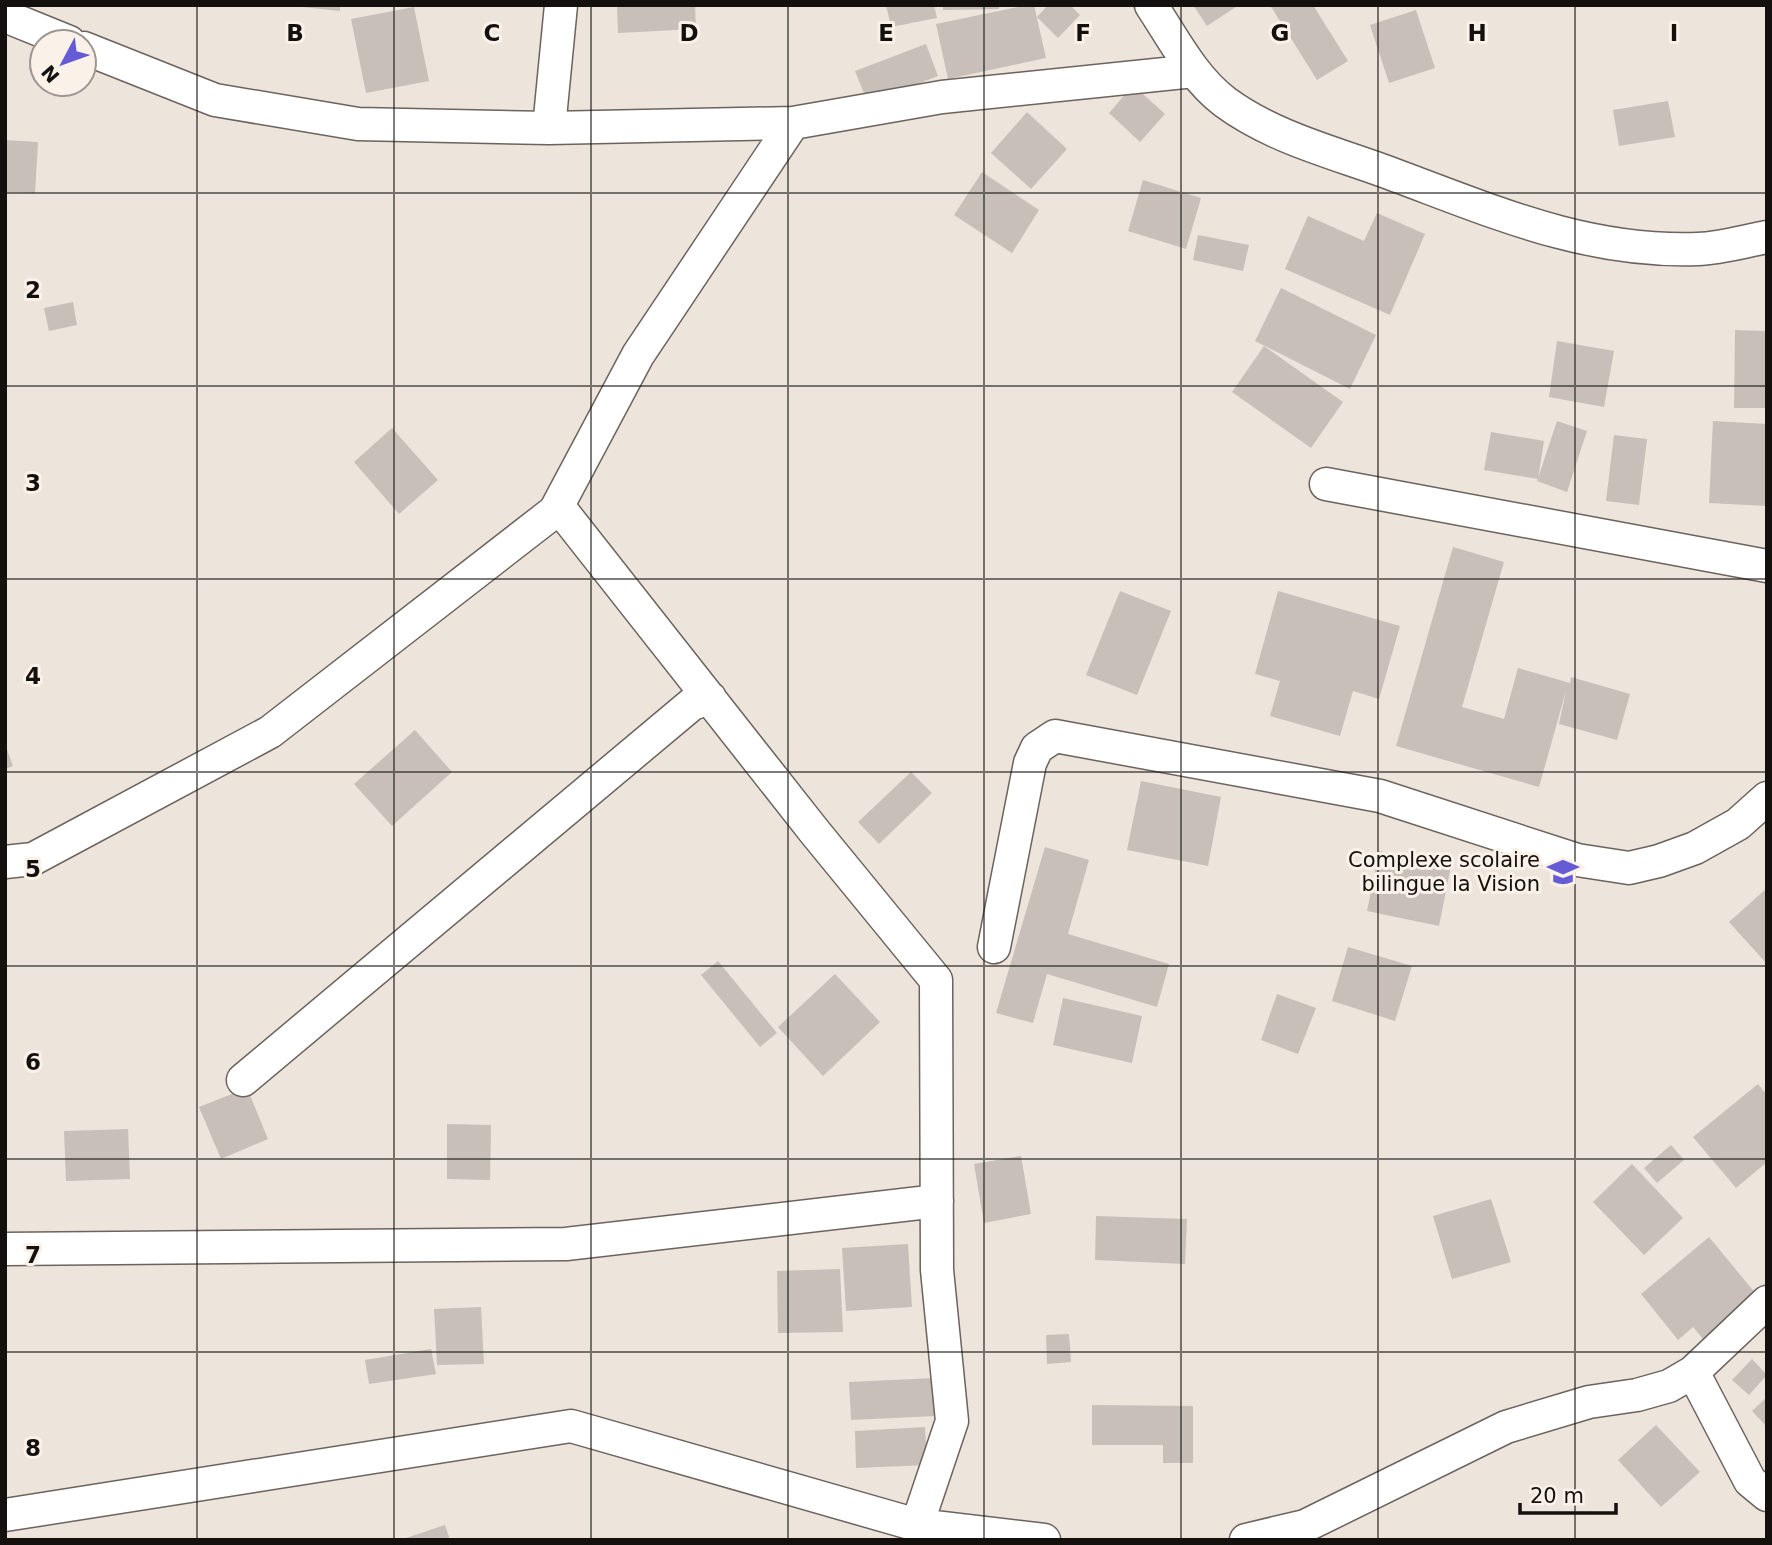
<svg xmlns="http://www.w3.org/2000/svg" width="1772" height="1545" font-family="'DejaVu Sans',sans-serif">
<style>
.building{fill:#c8c0b8}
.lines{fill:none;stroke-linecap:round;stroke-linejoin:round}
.minor-casing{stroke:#6b635d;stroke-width:35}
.minor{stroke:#fff;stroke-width:32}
.grid{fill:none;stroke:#13100d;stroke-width:2;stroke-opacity:0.55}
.labels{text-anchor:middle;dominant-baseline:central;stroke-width:6;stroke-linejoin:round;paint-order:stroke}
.poi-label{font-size:21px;fill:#13100d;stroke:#faf1e9;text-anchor:end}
.grid-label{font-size:23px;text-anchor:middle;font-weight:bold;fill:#13100d;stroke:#faf1e9;stroke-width:6;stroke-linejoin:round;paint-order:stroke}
</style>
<rect width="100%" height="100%" fill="#ede4dc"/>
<path class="building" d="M302 5H340V11L302 7Z
M617 5H695L696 29 618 33Z
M886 5H934L937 18 891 27Z
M943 5H999V9L943 10Z
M1027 5H1034L1046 58 948 79 936 24Z
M1048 5H1070L1080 15 1058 38 1037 17Z
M1193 5H1239L1207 26Z
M1270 5H1313L1348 61 1317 80Z
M414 7 429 81 366 93 351 19Z
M1416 10 1435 68 1389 83 1370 25Z
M926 44 938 76 868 103 855 71Z
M1133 85 1165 114 1140 142 1109 113Z
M1668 101 1675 137 1619 146 1613 110Z
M1027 112 1067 149 1031 189 991 153Z
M5 140 38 142 35 193 5 192Z
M982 172 1039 210 1012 253 954 215Z
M1143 180 1201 198 1186 249 1128 231Z
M1377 213 1425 234 1390 315 1285 269 1308 216 1364 241Z
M1198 235 1249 245 1243 271 1193 260Z
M1281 288 1376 335 1350 389 1255 341Z
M73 302 77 325 49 331 44 308Z
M1735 330 1767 331V408H1734Z
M1557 341 1614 351 1604 407 1549 397Z
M1264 346 1343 402 1311 448 1232 392Z
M1557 421 1587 431 1567 492 1537 481Z
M1713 421 1767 424V506L1709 503Z
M392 428 438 480 399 514 354 462Z
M1491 432 1544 441 1538 479 1484 470Z
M1614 435 1647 439 1639 505 1606 501Z
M1453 547 1504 562 1462 707 1504 719 1518 668 1570 683 1571 677 1630 694 1617 740 1559 724 1566 691 1539 787 1396 746Z
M1120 591 1171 611 1137 695 1086 675Z
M1278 591 1400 626 1379 699 1353 691 1340 736 1270 716 1280 681 1255 674Z
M415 730 452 772 392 826 354 784Z
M5 744 13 766 5 769Z
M911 772 932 793 879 844 858 822Z
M1141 781 1221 797 1208 866 1127 850Z
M1045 847 1089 860 1068 934 1169 964 1157 1007 1047 974 1033 1023 996 1013Z
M1379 851 1451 866 1439 926 1367 911Z
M1767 888V964L1729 922Z
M1348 947 1412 966 1395 1021 1332 1001Z
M718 961 777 1033 760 1047 701 975Z
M835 974 880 1022 823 1076 778 1027Z
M1277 994 1316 1008 1298 1054 1261 1040Z
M1063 998 1142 1016 1132 1063 1053 1045Z
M1758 1084 1767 1095V1162L1736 1188 1693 1137Z
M247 1088 268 1139 221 1159 199 1107Z
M447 1124 491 1125 490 1180 447 1179Z
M128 1129 130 1179 66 1181 64 1131Z
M1671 1145 1684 1160 1657 1183 1644 1168Z
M1021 1156 1031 1214 984 1223 974 1164Z
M1632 1164 1683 1218 1644 1255 1593 1202Z
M1491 1199 1511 1262 1452 1279 1433 1216Z
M1096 1216 1187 1219 1185 1264 1095 1260Z
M1709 1237 1761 1300 1708 1345 1693 1327 1678 1340 1641 1294Z
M908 1244 912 1307 846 1311 842 1248Z
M840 1269 843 1332 778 1333 777 1271Z
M481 1307 484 1364 437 1365 434 1309Z
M1069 1334 1071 1362 1047 1364 1046 1335Z
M431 1349 436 1374 369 1384 365 1360Z
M1752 1359 1767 1375 1749 1395 1732 1380Z
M934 1378 936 1416 851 1420 849 1382Z
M1767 1397V1427L1752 1411Z
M1092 1405 1193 1406V1463H1163V1445H1092Z
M1656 1425 1700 1472 1661 1507 1618 1460Z
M925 1427 927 1465 856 1468 855 1431Z
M445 1525 450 1540H403V1539Z"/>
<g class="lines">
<defs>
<path id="minor" d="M1151 5C1173 38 1193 78 1225 102 1271 136 1328 151 1381 170 1488 209 1582 253 1698 249 1721 248 1745 241 1767 237
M5 16 69 42
M84 48 215 100 358 124 549 128 793 123 942 97 1194 71
M549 128 561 5
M1326 484 1767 566
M558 506 814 831 936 980 937 1270 952 1421 917 1525
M5 862 33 859 270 732 555 511 638 355 793 123
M994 947 1030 763 1037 748 1055 736 1380 796 1577 860 1629 868 1659 861 1695 848 1738 824 1767 798
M243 1080 692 704 710 698
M5 1249 566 1244 937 1201
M1693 1372 1750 1481 1767 1495
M5 1515 571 1426 917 1525 1044 1540
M1246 1540 1305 1526 1506 1427 1589 1402 1637 1395 1669 1386 1693 1372 1767 1302"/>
</defs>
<use href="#minor" class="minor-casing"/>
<use href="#minor" class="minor"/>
</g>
<path class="grid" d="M197 5V1540M394 5V1540M591 5V1540M788 5V1540M984 5V1540M1181 5V1540M1378 5V1540M1575 5V1540M5 193H1767M5 386H1767M5 579H1767M5 772H1767M5 966H1767M5 1159H1767M5 1352H1767"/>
<defs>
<symbol id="school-bare" viewBox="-9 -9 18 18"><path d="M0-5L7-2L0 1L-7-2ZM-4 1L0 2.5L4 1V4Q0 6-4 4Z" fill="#645bd5" stroke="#faf1e9" stroke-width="2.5" paint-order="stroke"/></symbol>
</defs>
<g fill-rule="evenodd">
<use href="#school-bare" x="1541" y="850" width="44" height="44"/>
</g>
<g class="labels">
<g class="poi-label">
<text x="1540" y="860">Complexe scolaire<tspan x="1540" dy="24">bilingue la Vision</tspan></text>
</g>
</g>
<g class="grid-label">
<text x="295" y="41">B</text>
<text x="492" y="41">C</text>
<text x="689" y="41">D</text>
<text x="886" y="41">E</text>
<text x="1083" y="41">F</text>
<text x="1280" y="41">G</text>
<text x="1477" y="41">H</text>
<text x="1674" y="41">I</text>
<text x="33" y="298">2</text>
<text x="33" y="491">3</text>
<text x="33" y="684">4</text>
<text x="33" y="877">5</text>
<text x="33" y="1070">6</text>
<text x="33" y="1263">7</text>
<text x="33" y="1456">8</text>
</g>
<rect width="1772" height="1545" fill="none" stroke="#13100d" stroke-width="14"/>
<g transform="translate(63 63) rotate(229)"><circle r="33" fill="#faf1e9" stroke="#9e9791" stroke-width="2"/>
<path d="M0-5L12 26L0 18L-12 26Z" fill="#645bd5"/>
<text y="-10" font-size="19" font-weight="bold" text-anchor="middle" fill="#13100d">N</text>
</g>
<path d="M1520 1503v10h96v-10" fill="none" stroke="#13100d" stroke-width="3.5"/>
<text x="1530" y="1503" font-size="21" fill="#13100d" stroke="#faf1e9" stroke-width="5" paint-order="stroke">20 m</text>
</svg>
